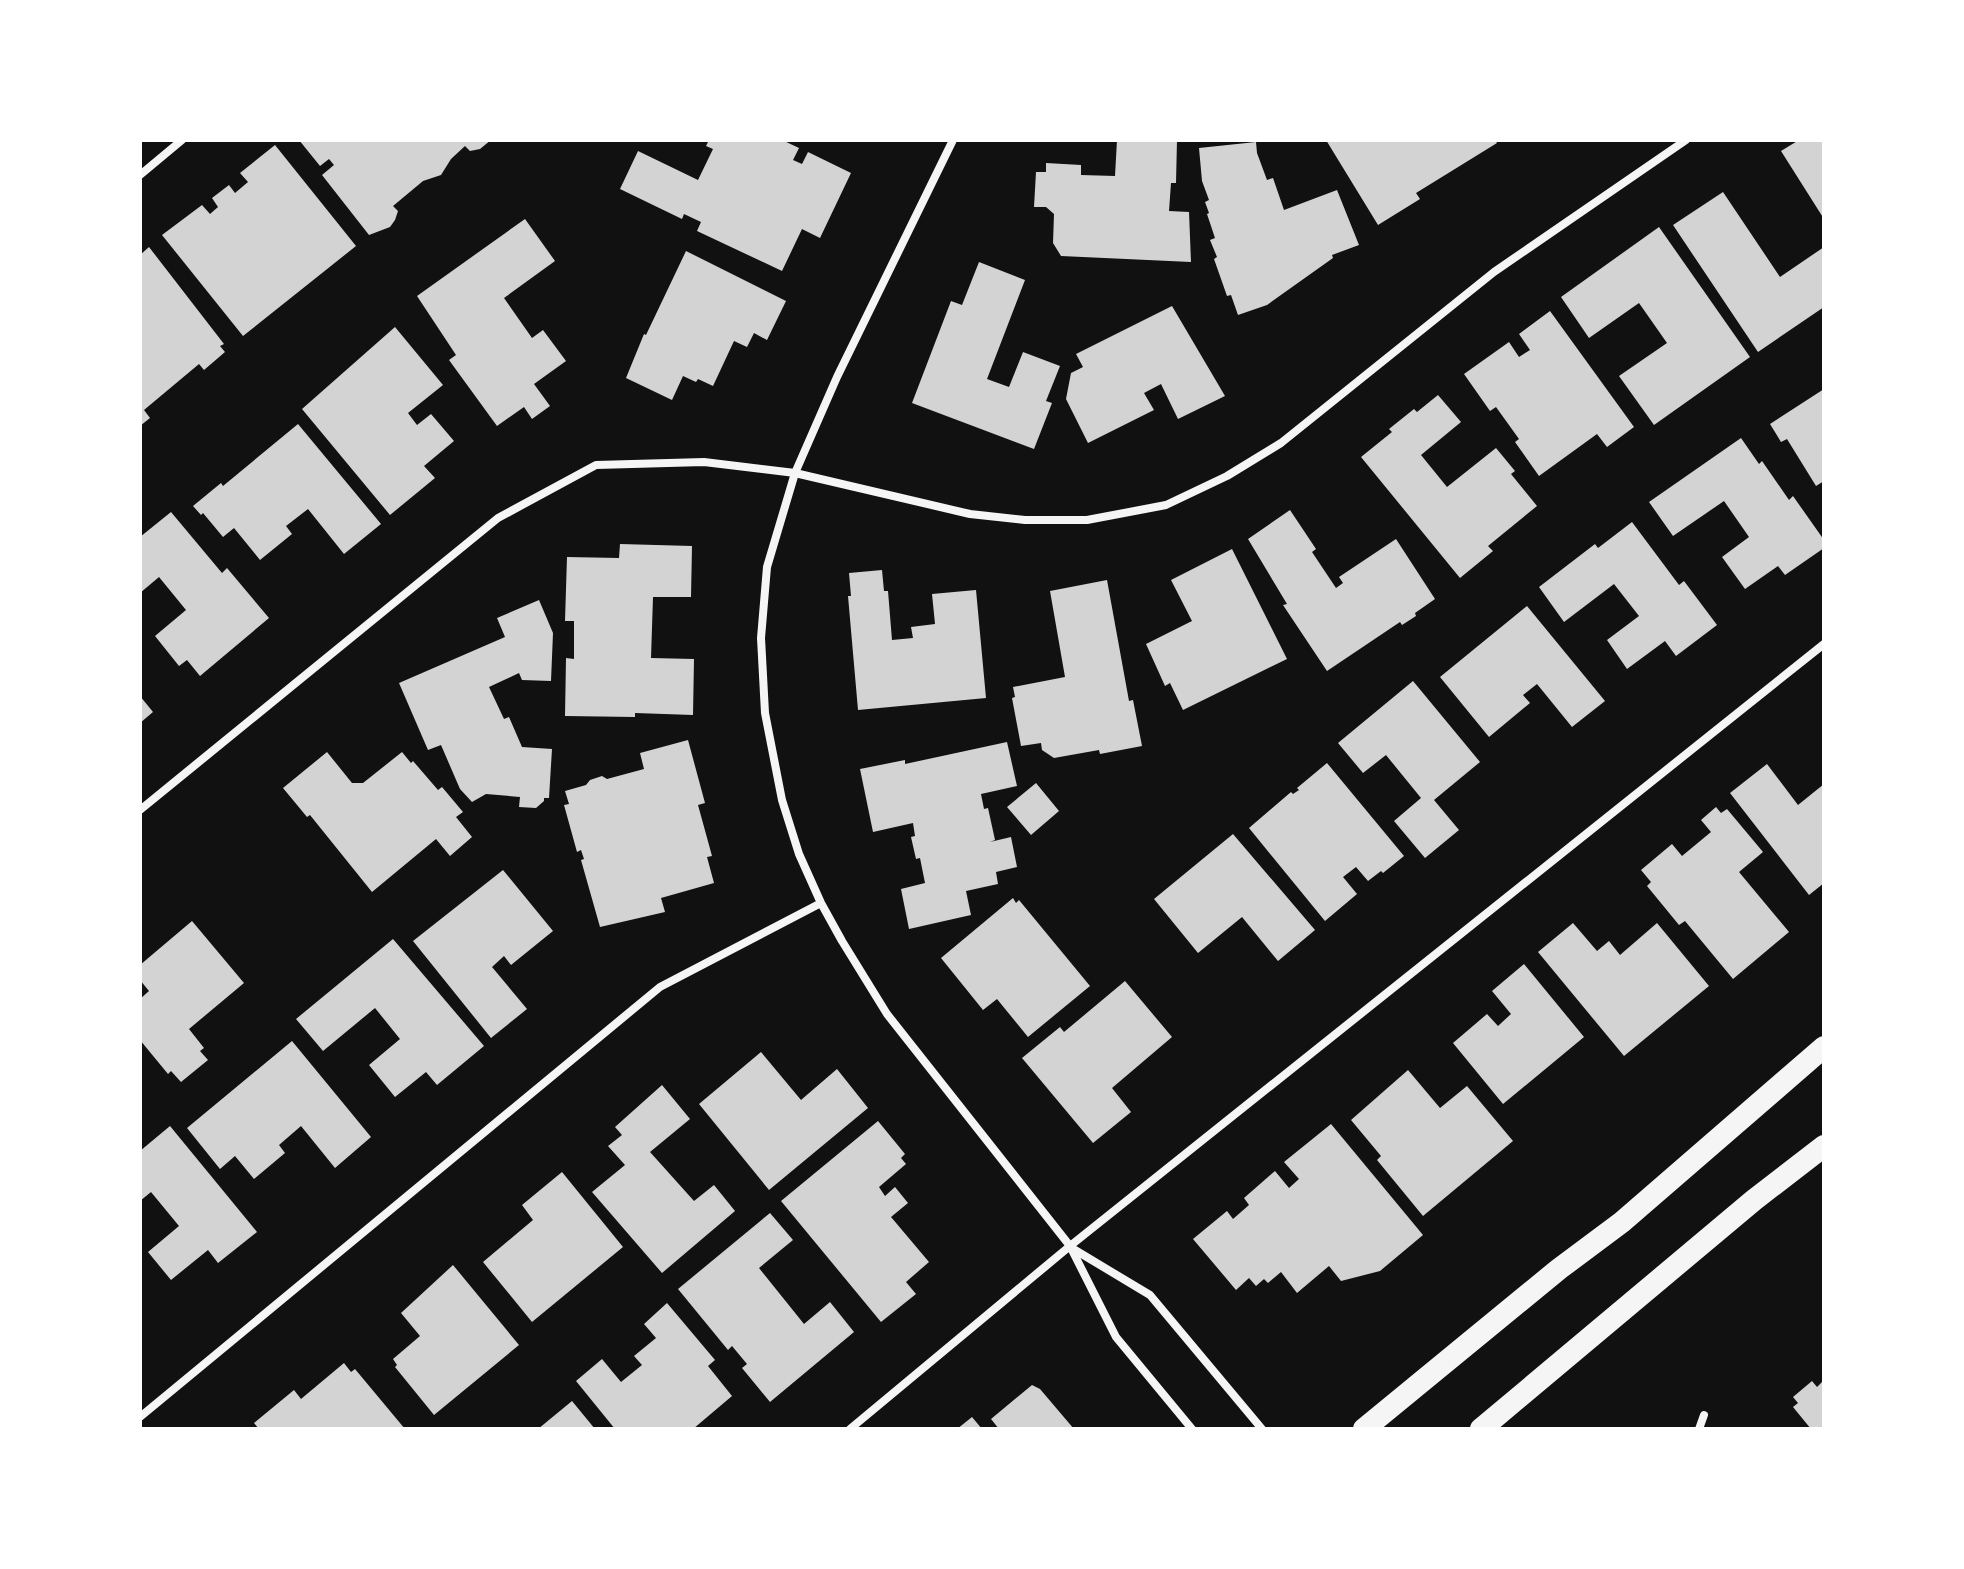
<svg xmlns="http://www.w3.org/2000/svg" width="1964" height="1569" font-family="Jost,sans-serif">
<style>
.building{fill:#d3d3d3}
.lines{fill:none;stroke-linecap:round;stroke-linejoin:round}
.minor{stroke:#f5f5f5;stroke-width:8}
.trunk{stroke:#f5f5f5;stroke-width:22}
</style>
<rect width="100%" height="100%" fill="#111"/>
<path class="building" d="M299 140H491L480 149 470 151 465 146 451 159 441 175 423 181 393 206 398 211 395 220 390 227 369 235 322 175 334 165 329 159 320 166Z
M709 140H782L799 148 793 160 802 164 808 152 851 173 820 238 802 229 782 271 697 231 701 222 684 214 682 219 620 189 638 151 698 180 713 149 706 146Z
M1117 140H1177L1176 183H1171L1169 211 1189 212 1191 262 1061 256 1053 243 1054 214 1046 207H1034L1036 172H1046V163L1081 165V175L1115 176Z
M1326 140H1495L1497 143 1416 193 1420 199 1378 225Z
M1799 140H1824V219L1781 151Z
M1256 142 1257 153 1267 180 1273 178 1284 210 1337 190 1359 245 1332 255 1333 258 1267 305 1238 315 1231 295 1227 296 1214 259 1217 257 1210 240 1215 238 1207 214 1209 213 1205 202 1209 200 1202 181 1199 148Z
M275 145 356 246 243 336 162 235 202 205 210 214 218 207 212 198 229 185 235 193 248 182 240 173Z
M1723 192 1780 277 1824 247V307L1758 352 1673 225Z
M525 219 555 261 504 298 532 338 543 330 566 361 534 384 550 406 532 419 524 407 497 426 449 360 456 355 417 296Z
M1659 227 1750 357 1654 425 1619 376 1667 343 1639 303 1589 338 1561 297Z
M149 247 224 344 220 346 225 352 204 370 199 364 144 410 150 418 140 426V255Z
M686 251 786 301 767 340 754 333 747 347 734 341 713 386 698 379 696 382 683 376 672 400 626 378 644 334 646 335Z
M979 262 1025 280 987 379 1009 387 1023 352 1060 366 1046 401 1052 403 1034 449 912 403 951 301 962 305Z
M1172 306 1225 396 1178 419 1161 384 1144 393 1154 410 1088 443 1066 399 1071 373 1083 367 1076 354Z
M1550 311 1634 427 1607 447 1597 434 1539 476 1515 442 1519 439 1496 407 1490 411 1464 374 1509 342 1519 357 1530 350 1519 334Z
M395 327 443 385 408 413 417 425 431 414 454 441 424 466 435 478 390 515 302 409Z
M1824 389V481L1816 486 1787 439 1781 442 1770 424Z
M1438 395 1461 422 1421 455 1447 487 1496 448 1515 471 1511 474 1537 506 1488 546 1493 551 1460 578 1361 457 1392 432 1389 429 1414 409 1417 412Z
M298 424 381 524 344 554 308 509 286 526 292 534 260 560 234 528 223 537 203 513 201 515 193 506 221 483 223 486Z
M1741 438 1759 464 1762 461 1789 500 1793 496 1824 540V548L1785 575 1778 566 1745 589 1722 557 1749 537 1724 501 1673 536 1649 502Z
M1290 510 1316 549 1312 552 1336 588 1343 583 1339 577 1396 539 1435 599 1415 613 1416 616 1402 625 1400 622 1327 671 1283 605 1287 604 1248 539Z
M171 512 222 573 227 568 269 618 200 676 187 660 179 666 155 636 186 610 159 577 140 593V537Z
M1632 522 1679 585 1684 581 1717 625 1676 656 1665 641 1627 669 1607 640 1639 616 1614 584 1564 622 1539 587 1595 544 1598 548Z
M620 544 692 546 691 597H653L651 658 694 659 693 715 635 713V717L565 716 566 658 574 659V621H565L567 557 619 558Z
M1232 549 1287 659 1183 710 1170 683 1165 686 1146 644 1192 621 1171 580Z
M882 570 884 591H888L892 640 913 638 911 627 935 624 932 594 976 590 986 698 858 710 848 596H851L849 573Z
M1107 580 1129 701 1133 700 1142 746 1100 754 1099 750 1054 758 1042 750 1041 743 1021 746 1012 698 1015 697 1013 687 1065 677 1050 591Z
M539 600 553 633 551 681 522 680 519 673 489 687 504 719 509 717 522 747 552 749 549 798H544V801L536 808 519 807 520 797 486 794 472 802 460 789 441 745 428 750 399 683 505 637 497 618Z
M1527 606 1605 701 1572 727 1537 684 1523 695 1530 703 1489 737 1440 677Z
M1413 681 1480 762 1434 800 1459 830 1425 858 1394 821 1421 798 1386 755 1363 773 1338 743Z
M140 696 153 712 140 723Z
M688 740 705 803 698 805 712 856 707 857 714 883 661 898 665 912 600 927 581 860 584 859 581 850 577 852 564 805 569 804 565 791 586 785 590 780 602 776 607 779 644 769 640 753Z
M1007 742 1017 786 981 794 984 809 988 808 995 840 990 842 1011 837 1017 867 996 872 998 884 966 891 971 915 909 929 901 889 925 883 920 858 916 859 911 837 915 836 913 823 873 832 860 769 905 760V764Z
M327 752 352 783H363L402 752 411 763 413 761 438 790 442 787 463 812 456 817 472 837 450 856 436 839 372 892 310 815 307 817 283 788Z
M1327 763 1404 856 1383 873 1381 871 1368 881 1356 867 1343 877 1357 894 1325 921 1249 828 1291 792 1293 794 1299 790 1297 788Z
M1767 764 1798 805 1824 784V883L1809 895 1730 793Z
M1036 783 1059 811 1031 835 1007 807Z
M1716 807 1721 813 1727 809 1763 852 1739 872 1789 932 1733 979 1685 921 1679 925 1647 886 1651 882 1641 870 1672 844 1682 856 1711 832 1701 820Z
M1233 834 1315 930 1278 961 1242 917 1198 953 1154 899Z
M503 870 553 931 511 965 504 956 492 967 527 1009 491 1038 413 941Z
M1013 898 1016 903 1019 900 1090 986 1028 1037 997 999 983 1010 941 958Z
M192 921 244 983 189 1029 204 1048 200 1051 208 1060 181 1082 171 1071 168 1074 140 1040V999L149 991 140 980V965Z
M1573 923 1597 951 1609 941 1620 955 1657 923 1709 986 1624 1056 1538 952Z
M393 939 484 1046 437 1085 426 1072 395 1097 369 1065 400 1039 375 1008 323 1051 296 1019Z
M1524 964 1584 1037 1503 1104 1453 1043 1487 1014 1498 1026 1511 1014 1492 991Z
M1125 981 1172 1037 1112 1088 1131 1112 1093 1143 1022 1058 1060 1027 1064 1032Z
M292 1041 371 1137 335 1168 301 1126 279 1145 285 1153 254 1179 235 1156 220 1169 187 1128Z
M761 1052 801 1100 837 1069 868 1108 769 1190 699 1104Z
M1408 1070 1440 1108 1467 1086 1513 1141 1423 1216 1377 1160 1381 1156 1351 1120Z
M662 1085 690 1119 650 1152 694 1201 714 1185 735 1211 662 1273 592 1192 625 1165 608 1146 622 1135 615 1127Z
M878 1121 905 1154 901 1158 906 1164 879 1187 885 1196 895 1187 908 1203 891 1217 929 1262 906 1282 916 1294 881 1322 781 1201Z
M1331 1124 1423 1235 1380 1271 1341 1281 1329 1266 1297 1293 1281 1272 1268 1283 1264 1279 1256 1286 1249 1278 1236 1290 1193 1239 1227 1211 1233 1219 1249 1205 1244 1198 1275 1171 1289 1188 1299 1179 1284 1162Z
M170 1126 257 1232 218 1263 208 1250 171 1280 148 1252 179 1226 151 1192 140 1201V1151Z
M562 1172 623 1247 532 1322 483 1262 533 1220 522 1205Z
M770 1213 793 1240 759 1268 804 1324 830 1302 854 1332 770 1402 742 1368 747 1364 732 1346 728 1350 678 1289Z
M453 1265 519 1345 434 1415 395 1367 397 1365 393 1359 420 1336 401 1313Z
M667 1303 715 1360 708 1366 732 1396 693 1429H615L576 1381 602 1359 621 1382 642 1365 634 1356 656 1338 644 1324Z
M344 1363 351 1372 355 1369 405 1429H259L254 1423 294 1390 301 1399Z
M1812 1381 1817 1387 1822 1382 1824 1384V1429H1811L1793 1407 1798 1403 1793 1397Z
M1032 1385 1040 1389 1074 1429H999L991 1419Z
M572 1401 595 1429H538Z
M972 1417 982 1429H957Z"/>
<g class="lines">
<path class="minor" d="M953 140 837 377 795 473 767 567 761 638 765 713 782 800 799 854 821 903 842 941 887 1014 1070 1246 1116 1337 1192 1429
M140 175 182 140
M140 810 498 518 596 465 704 462 795 473 970 514 1025 520H1087L1166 505 1227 476 1281 443 1494 272 1686 140
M1070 1247 1150 1295 1262 1429
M140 1417 660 987 821 903
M850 1429 1070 1246 1824 644
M1699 1429 1704 1415"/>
<path class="trunk" d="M1364 1429 1559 1269 1622 1222 1824 1047
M1481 1429 1754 1200 1824 1146"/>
</g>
<rect width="1964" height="1569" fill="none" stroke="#ffffff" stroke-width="284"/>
</svg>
